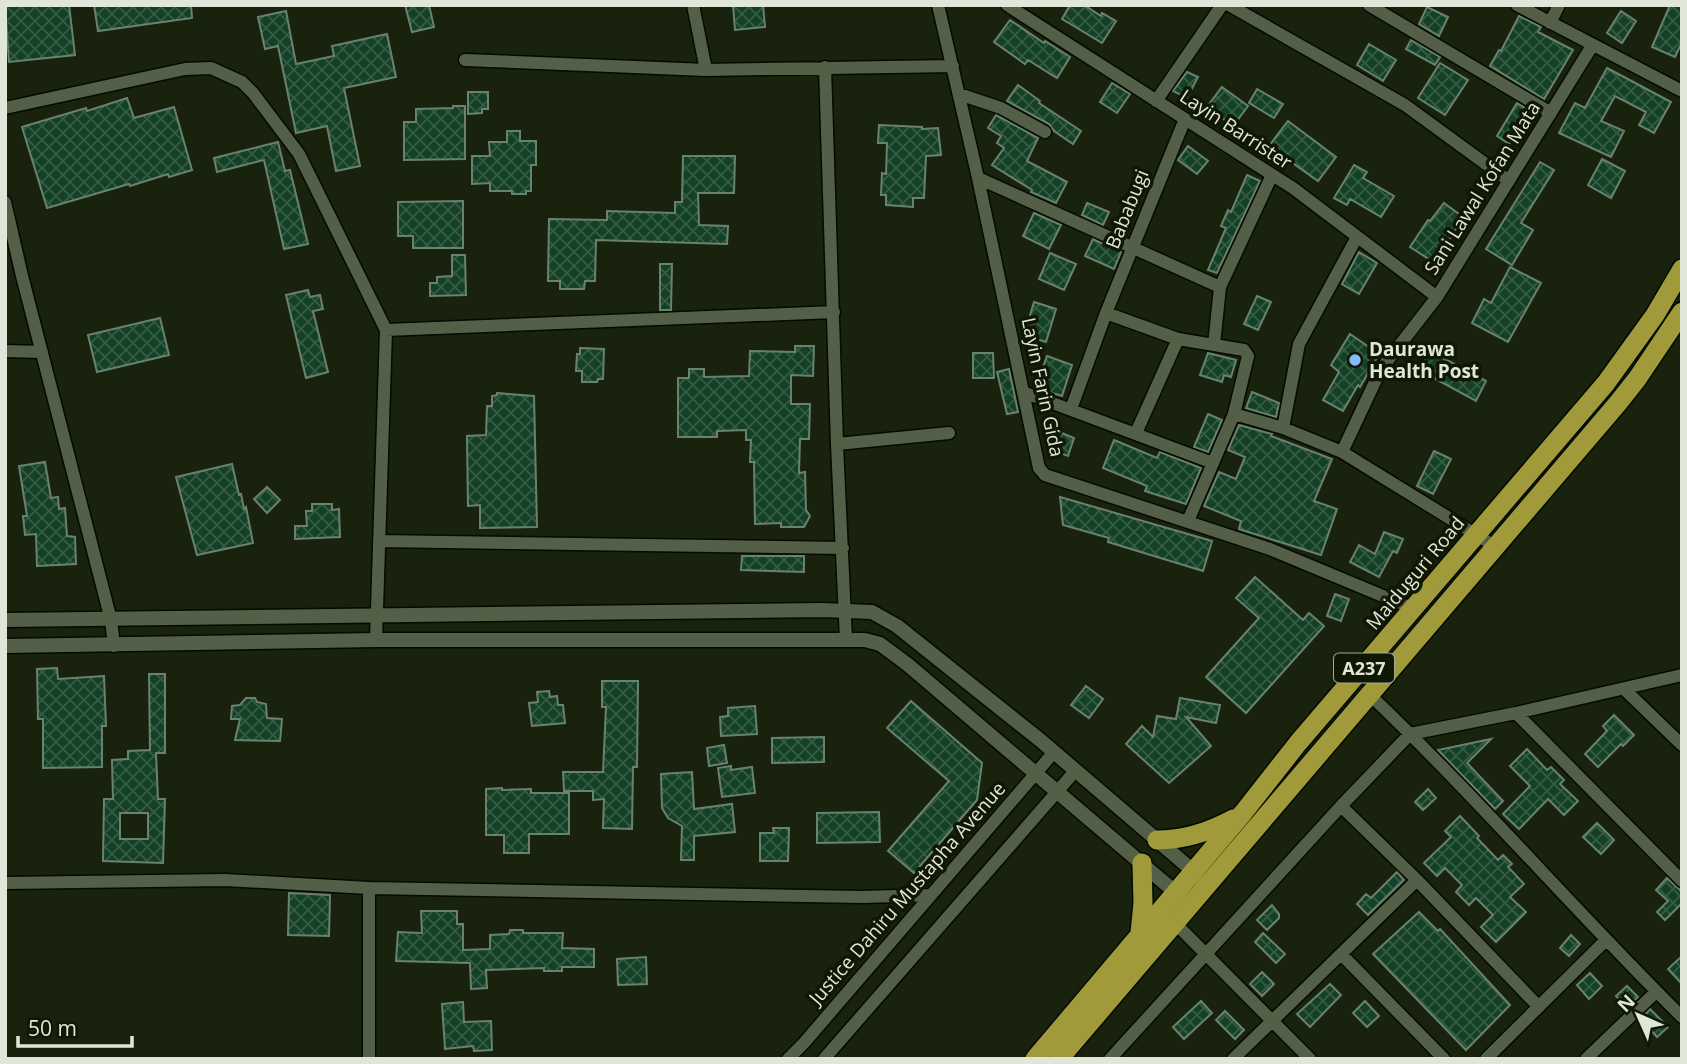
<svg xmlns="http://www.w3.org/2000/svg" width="1687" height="1064" font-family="'Open Sans',sans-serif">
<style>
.building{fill:url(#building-cross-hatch);stroke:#698270;stroke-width:2;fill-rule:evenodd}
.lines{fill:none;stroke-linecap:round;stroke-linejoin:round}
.minor-casing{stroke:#040b00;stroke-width:15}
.tertiary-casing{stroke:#040b00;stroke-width:17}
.trunk-casing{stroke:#040b00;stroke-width:22}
.minor{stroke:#545f47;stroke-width:12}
.tertiary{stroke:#545f47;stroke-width:14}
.trunk{stroke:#a09a3a;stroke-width:19}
.poi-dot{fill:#83bcfb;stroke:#101804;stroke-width:2.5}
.labels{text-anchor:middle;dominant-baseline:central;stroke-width:7;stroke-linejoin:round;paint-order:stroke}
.shield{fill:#101804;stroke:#a2a999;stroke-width:2}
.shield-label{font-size:18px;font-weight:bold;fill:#e0e7d9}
.street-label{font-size:19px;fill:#e0e7d9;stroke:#101804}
.poi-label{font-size:19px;font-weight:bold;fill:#e0e7d9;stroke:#101804;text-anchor:start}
</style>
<defs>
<pattern id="building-cross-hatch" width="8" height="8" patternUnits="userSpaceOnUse" patternTransform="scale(1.75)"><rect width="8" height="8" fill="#144025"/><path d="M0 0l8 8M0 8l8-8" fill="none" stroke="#365c44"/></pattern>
</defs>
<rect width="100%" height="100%" fill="#19220c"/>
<path class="building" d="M5 5H69L75 55 9 62Z
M94 5H191L192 18 98 31Z
M405 5H429L434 27 412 32Z
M733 5H763L765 27 735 30Z
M1070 5H1084L1101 16 1102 13 1116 21 1102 43 1062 19Z
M1670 5H1682V42L1675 57 1652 47Z
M1427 7 1448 17 1439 36 1419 24Z
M286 11 296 64 334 56 332 46 387 34 396 77 344 88 360 166 336 171 327 126 296 133 278 46 265 49 258 17Z
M1621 11 1636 21 1622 43 1607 33Z
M1519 16 1541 27 1538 32 1573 50 1544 99 1490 66 1499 50 1501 51Z
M1010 20 1044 43 1045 41 1070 57 1057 78 1028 60 1025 64 994 42Z
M1411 40 1440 57 1435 65 1406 49Z
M1369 44 1396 60 1383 81 1357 65Z
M1440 63 1468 80 1445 115 1418 98Z
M1607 68 1671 102 1654 133 1639 125 1646 112 1615 96 1601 121 1624 131 1611 157 1559 133 1575 103 1585 108Z
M1187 72 1198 77 1187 98 1173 91Z
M1112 83 1130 94 1117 113 1100 102Z
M1018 85 1040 101 1039 103 1081 131 1073 144 1054 131 1049 124 1007 101Z
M1222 87 1248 106 1233 126 1207 107Z
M1257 89 1283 104 1274 118 1249 103Z
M468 92H488V109H482V113L468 114Z
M127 98 134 118 174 107 192 170 169 177 168 174 130 186 129 184 47 208 22 127 86 108 87 111Z
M1517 103 1535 114 1509 144 1497 136Z
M453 106H465V159L404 160V122H416V109L453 108Z
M996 115 1038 138 1027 161 1067 182 1056 203 1031 192 1032 190 992 165 1004 148 997 143 1001 136 988 128Z
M1288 121 1336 157 1318 181 1269 146Z
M879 125 922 127V129L938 128 941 155 926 156 924 198H913V207L886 205V195H881L882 173 886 174 887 143H878Z
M507 131H520V141H536V165H531V191H526V194H512V191H490V183L472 184V156H490L489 142H507Z
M278 142 285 171 290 170 308 244 284 249 264 160 217 172 214 158Z
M1188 146 1208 161 1197 174 1178 160Z
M683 156H735L734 193H698L699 225 728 226 727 244 596 240 595 281H585L584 289H560V281H548L549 219 607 220V211L675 213V202H682Z
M1602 159 1625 171 1611 198 1588 185Z
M1540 162 1554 170 1521 223 1533 230 1512 265 1486 249Z
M1354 165 1367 172 1363 178 1394 196 1381 217 1350 199 1347 205 1334 198Z
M1247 175 1260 181 1217 273 1208 270 1226 228 1221 226 1228 210 1231 212Z
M463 201V248H413V236H398V202Z
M1087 203 1109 212 1103 225 1082 215Z
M1444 203 1463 217 1435 263 1410 247 1428 220 1430 221Z
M1034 213 1061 225 1049 249 1023 236Z
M1093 239 1121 252 1114 269 1085 256Z
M1359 252 1377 263 1359 294 1342 284Z
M1050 253 1076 264 1064 290 1039 279Z
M452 255H465L466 295 430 296V283H437V277L452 276Z
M660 264H672L671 310H660Z
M1510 267 1541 283 1508 342 1472 323 1484 299 1491 303Z
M308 290 310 297 320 295 323 309 313 311 328 372 306 378 286 295Z
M1257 296 1271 302 1258 330 1244 324Z
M1034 302 1056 309 1046 342 1024 335Z
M160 318 169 355 97 372 88 335Z
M1350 334 1379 354 1360 387 1358 385 1343 411 1323 400 1339 372 1331 365Z
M795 346H814L813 376 791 375V404H810L809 439H800L799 473 805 472 806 510 810 516 804 527H781V523L755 524 754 462H750L751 440H746V430L717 431V437H678V378H689V369H704V377L749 376 750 351 795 352Z
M580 348 604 349 603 379H598L597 382H582V371H576L577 354H580Z
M1430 351 1486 381 1476 401 1419 370Z
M973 353H993L994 378H973Z
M1208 353 1236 360 1231 377 1224 375 1222 382 1200 375Z
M1047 356 1072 365 1062 396 1043 390 1047 379 1040 376Z
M1009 369 1018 412 1007 414 997 372Z
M1252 392 1279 403 1276 417 1246 408Z
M497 393 534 396 537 527 480 528V505L468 506 467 436 486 435 487 406H492V396L497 395Z
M1208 414 1222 420 1208 452 1194 447Z
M1239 425 1272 434 1271 436 1332 459 1314 501 1337 509 1321 555 1239 529 1241 521 1204 506 1219 472 1236 479 1245 457 1228 450Z
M1050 428 1074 438 1068 456 1052 450Z
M1114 440 1157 458 1160 452 1201 468 1186 504 1145 491 1147 486 1103 468Z
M1434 451 1451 459 1433 494 1417 486Z
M45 462 51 498 58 497 59 509 65 508 67 536 75 537 76 564 37 566 36 534 25 535 23 516H27L19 466Z
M232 464 239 495 241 494 244 509 246 507 253 543 197 555 176 477Z
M267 487 280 500 267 513 254 499Z
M1060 497 1212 541 1203 571 1108 542 1109 538 1063 525Z
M312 504H332V510L339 509 340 537 295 539V526H307L306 511H312Z
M1384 532 1403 539 1397 553 1393 551 1379 577 1350 562 1359 545 1375 554Z
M742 556H804V572L741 570Z
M1255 577 1303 620 1309 613 1324 626 1246 713 1206 677 1259 618 1236 598Z
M1335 594 1349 599 1341 621 1327 616Z
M57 668 58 679 104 676 106 726H102V767L43 768V719H38L37 669Z
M149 674H165V753H156L158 799H165L163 863 103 861 104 799H113L112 760 128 759V751L150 750ZM120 813H148V839H120Z
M602 681H638L637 767H633L632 829 603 828 604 799 593 800V791H564L563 772H603L606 707H602Z
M1086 686 1103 699 1089 718 1071 705Z
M549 691 550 697 557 696 558 705H563L565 723 532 726 529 703 538 702 537 692Z
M246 698H255L257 702 266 704 267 718 282 719 280 741 235 740 240 719H231L232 706 240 705Z
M1180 698 1220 705 1216 723 1186 717 1211 746 1169 783 1126 744 1142 726 1153 737 1157 716 1176 719Z
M911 701 982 763 977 800 914 873 888 851 949 781 887 728Z
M755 706 757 734 721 736 720 717 728 716V708Z
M1614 715 1634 735 1623 746 1621 744 1598 767 1585 754 1607 731 1603 726Z
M824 737V762L772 763V738Z
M1491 739 1467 763 1503 801 1495 809 1438 750Z
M724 745 727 763 709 766 707 748Z
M1527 749 1547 770 1551 767 1564 780 1560 784 1578 801 1564 815 1548 799 1519 829 1503 814 1530 786 1510 766Z
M731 766V770L752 767 755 793 722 797 718 768Z
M692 772 694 809 732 804 735 832 694 836V860H681L682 826 668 818 662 808 661 774Z
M502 788V790L531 789V793H569V834H529V853H504V835H486V789Z
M1428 789 1436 798 1423 810 1415 802Z
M879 812 880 842 817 843V813Z
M1460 816 1479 836 1477 838 1498 860 1503 855 1512 864 1508 867 1524 884 1510 897 1526 912 1496 942 1481 927 1493 915 1476 898 1469 905 1456 892 1462 885 1445 868 1437 876 1424 863 1451 837 1445 831Z
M1597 823 1614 840 1601 854 1583 837Z
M773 828H789L788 861H760V833H774Z
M1397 872 1404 880 1368 915 1357 904 1366 894 1371 898Z
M1667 878 1682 892V903L1665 920 1657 912 1668 901 1656 890Z
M289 893 330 895 329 936 288 935Z
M1272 905 1279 914V918L1267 930 1257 920Z
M421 911H457V924H463V950L490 949V935L509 934 510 930H523V933H563L562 948 594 949V967H562V971H544V968L486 970 487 988 471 989 470 963 396 961 398 932 422 933Z
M1419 912 1438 931 1440 929 1510 1005 1466 1050 1373 954Z
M1263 933 1285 954 1276 963 1255 942Z
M1571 935 1580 944 1569 956 1560 948Z
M1682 956V984L1668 969Z
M646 957 647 984 618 985 617 959Z
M1262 972 1274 984 1262 996 1250 984Z
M1590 973 1602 986 1589 999 1577 985Z
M1330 984 1341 995 1310 1027 1297 1014Z
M1627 986 1638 997 1627 1007 1616 996Z
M1201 1001 1212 1013 1184 1039 1173 1027Z
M1365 1001 1379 1016 1367 1027 1353 1013Z
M463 1002 464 1022 491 1021 492 1050 474 1051 473 1046 445 1049 442 1004Z
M1650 1009 1668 1027 1657 1037 1641 1019Z
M1225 1011 1244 1030 1235 1039 1216 1020Z"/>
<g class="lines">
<defs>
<path id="minor" d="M693 5 706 70
M938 5 978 178 1039 468 1045 475 1270 549 1414 609
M1007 5 1293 188 1437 297
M1229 5 1405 105 1509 181
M1369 5 1551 113
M1517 5 1682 91
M1550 23 1559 5
M465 60 706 70 953 66
M825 67 837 444 846 640
M959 94 1001 108 1045 132
M1156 101 1222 5
M5 108 185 69 211 68 242 82 253 93 299 154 386 330
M978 178 1220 287
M5 202 22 276 111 620 114 646
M1214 345 1220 287 1272 175
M5 351 42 352
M1023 392 1213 463 1234 414 1248 356 1244 350 1178 339 1106 313
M1071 409 1106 313 1185 119
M1234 414 1283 428 1342 452 1496 547
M1283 428 1299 344 1357 237
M1136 433 1178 339
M837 444 949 433
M1342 452 1381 369 1437 297 1592 46
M1188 521 1213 463
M380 541 843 548
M376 640 386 330 834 312
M1624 689 1682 745
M1370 695C1478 798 1576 912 1682 1017
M1516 713 1682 881
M1341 806 1417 880 1539 1007
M5 883 225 880 369 888
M1174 922 1310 1059
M1341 954 1444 1059
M369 1059V888L862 897 931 895
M788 1059 804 1043 1054 752
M824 1059 1076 770
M1110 1059 1341 806 1410 734 1516 713 1682 675
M1233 1059 1417 880
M1486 1059 1605 941
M1586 1059 1656 992"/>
<path id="tertiary" d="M5 620 822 610 872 612 897 626 1040 740 1199 876
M5 646 376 640H865L880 644 907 664 1181 897"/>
<path id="trunk" d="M1157 840C1185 840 1209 832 1233 819
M1140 933 1143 903 1142 863
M1035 1059 1243 813 1298 743 1606 383 1655 315 1682 269
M1059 1059 1618 403 1637 379 1682 312"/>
</defs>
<use href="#minor" class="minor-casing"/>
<use href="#tertiary" class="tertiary-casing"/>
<use href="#trunk" class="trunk-casing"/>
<use href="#minor" class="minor"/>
<use href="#tertiary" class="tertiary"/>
<use href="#trunk" class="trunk"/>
</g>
<circle class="poi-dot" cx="1355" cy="360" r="7"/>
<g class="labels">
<rect class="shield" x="1334" y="653.5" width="60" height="29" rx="5"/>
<g class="shield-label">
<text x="1364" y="668">A237</text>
</g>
<g class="street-label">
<text transform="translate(1236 129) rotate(33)">Layin Barrister</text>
<text transform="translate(1482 188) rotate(-58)">Sani Lawal Kofan Mata</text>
<text transform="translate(1127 209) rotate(-68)">Bababugi</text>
<text transform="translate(1043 387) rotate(78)">Layin Farin Gida</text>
<text transform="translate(1415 573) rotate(-50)">Maiduguri Road</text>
<text transform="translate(907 893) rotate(-49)">Justice Dahiru Mustapha Avenue</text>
</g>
<g class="poi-label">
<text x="1369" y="349">Daurawa<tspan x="1369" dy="22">Health Post</tspan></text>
</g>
</g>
<rect width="1687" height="1064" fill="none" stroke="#e0e7d9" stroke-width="14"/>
<g transform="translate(1638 1015) rotate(315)" stroke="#101804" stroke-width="5" paint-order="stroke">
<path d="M0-5L12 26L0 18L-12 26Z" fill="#e0e7d9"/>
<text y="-10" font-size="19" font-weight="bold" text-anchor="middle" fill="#e0e7d9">N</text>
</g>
<path d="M18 1036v10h114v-10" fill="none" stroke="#e0e7d9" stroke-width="3.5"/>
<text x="28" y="1036" font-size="21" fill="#e0e7d9" stroke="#101804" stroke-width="5" paint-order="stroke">50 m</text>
</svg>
